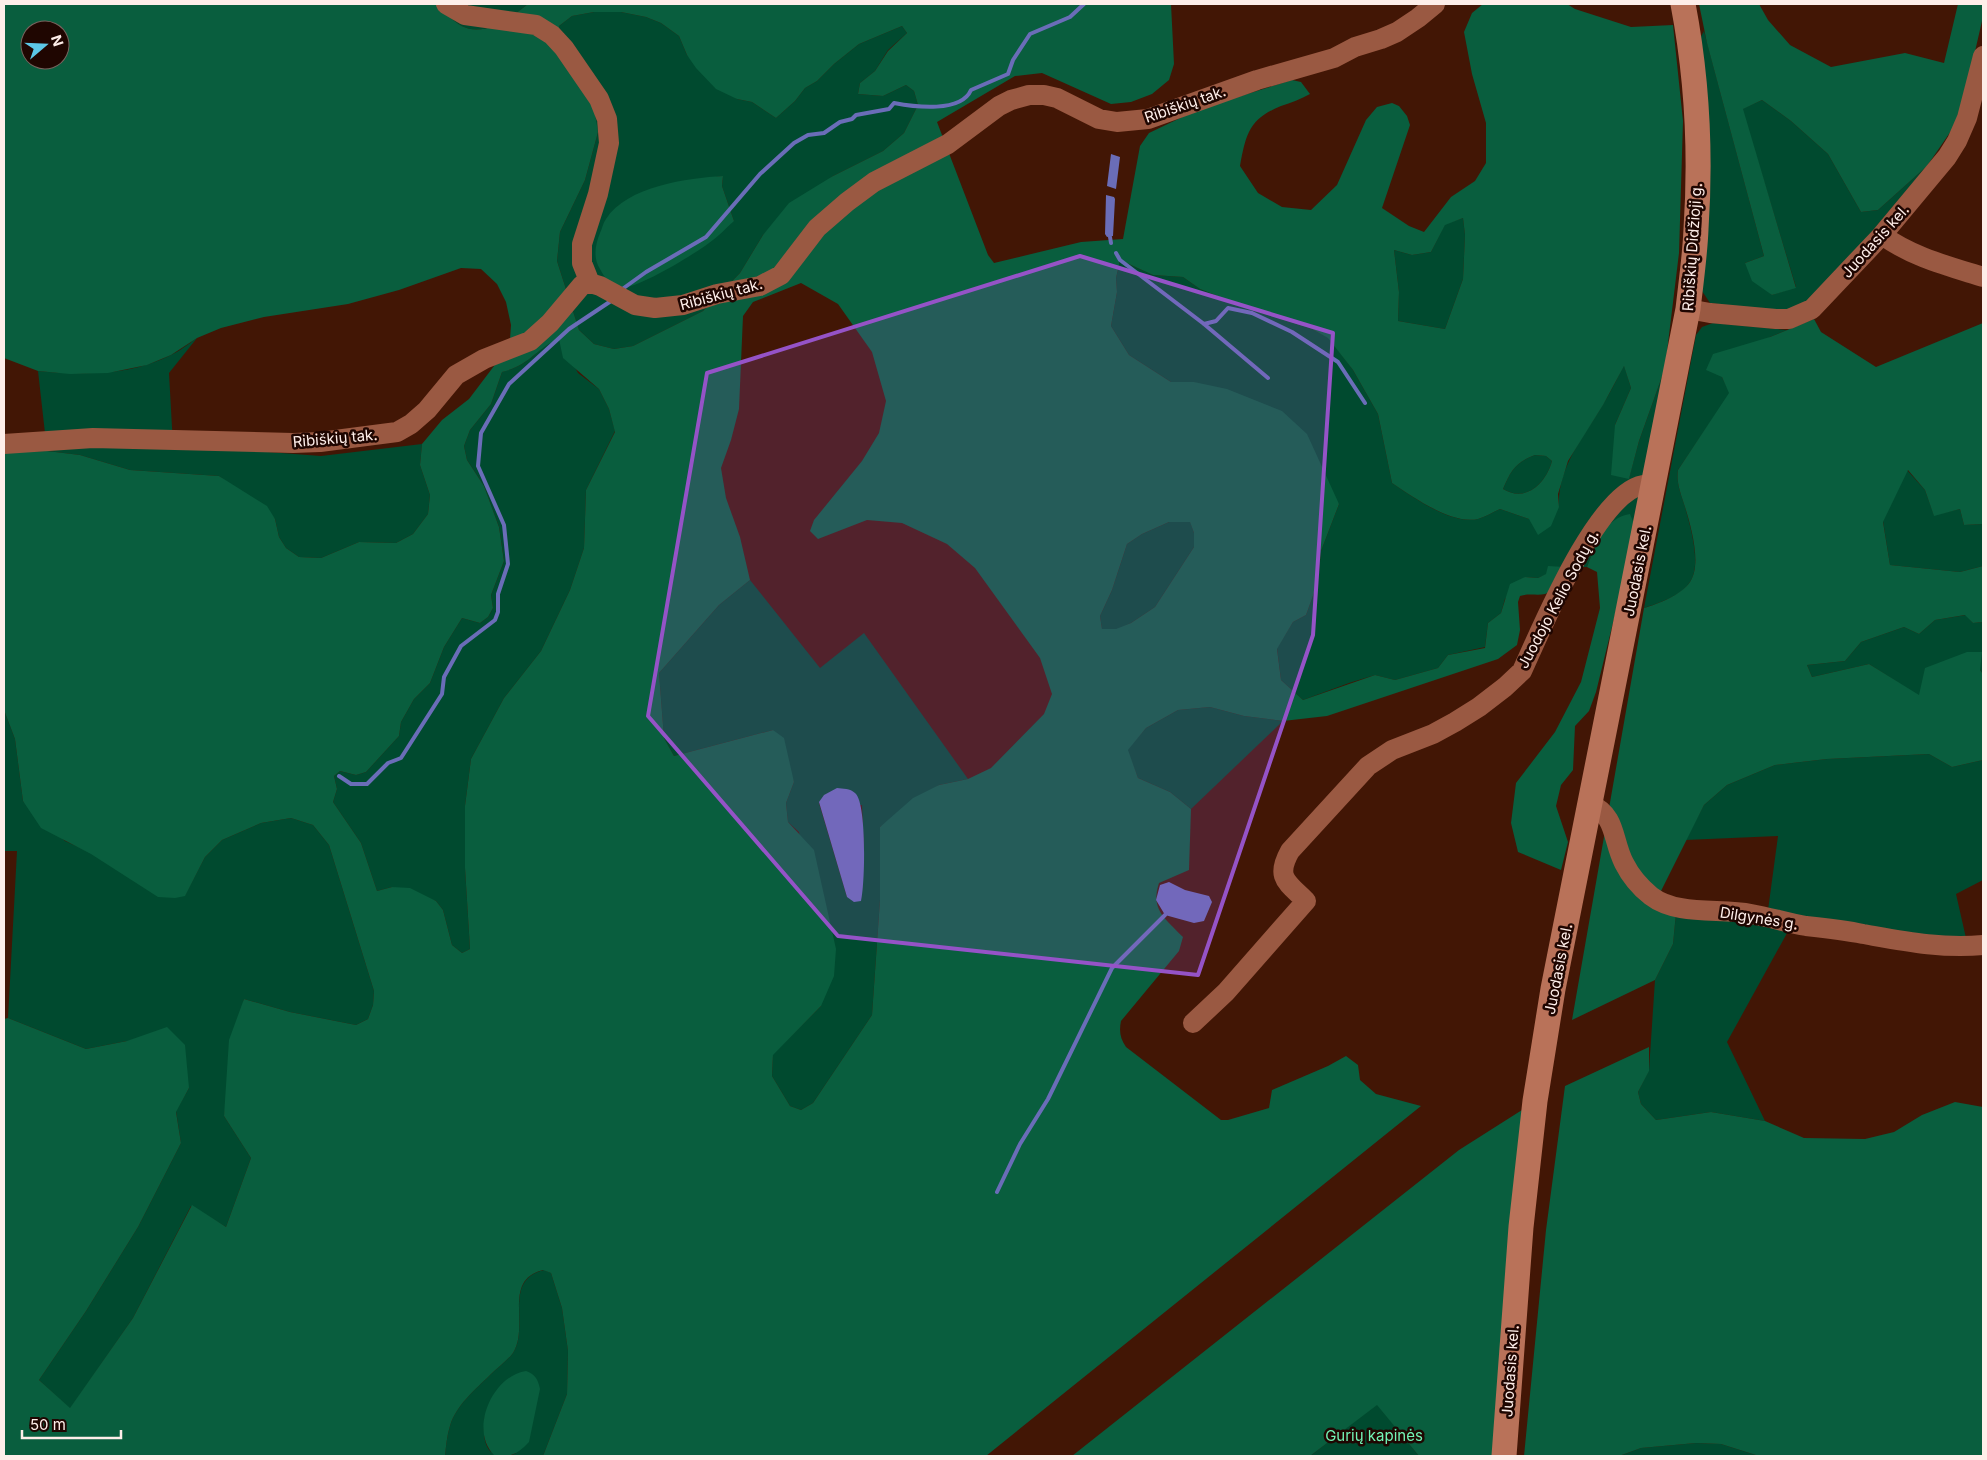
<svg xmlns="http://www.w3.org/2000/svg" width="1987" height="1460" font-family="Inter,sans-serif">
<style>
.green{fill:#004a2f;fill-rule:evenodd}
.forest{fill:#095e3e;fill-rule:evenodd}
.water{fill:#6a6db8}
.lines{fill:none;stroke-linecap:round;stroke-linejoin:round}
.stream{stroke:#6a6db8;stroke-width:4}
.minor{stroke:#9a5942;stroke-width:20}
.major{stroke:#b97259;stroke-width:25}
.marked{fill:#9553c7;fill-opacity:0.2;stroke:#9553c7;stroke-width:4;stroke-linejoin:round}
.labels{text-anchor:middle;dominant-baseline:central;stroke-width:5;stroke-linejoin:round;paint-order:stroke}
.street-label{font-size:15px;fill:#feeee9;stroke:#1f0601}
.park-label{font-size:15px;fill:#73f5b7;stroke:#1f0601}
</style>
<rect width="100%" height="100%" fill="#421605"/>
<path class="green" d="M449 4H528C504 23 472 45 448 14Z
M594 12H621L646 17 661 23 679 36 687 55 737 99 752 102 776 118 795 101 805 88 817 81 834 64 859 44 902 26 907 33 888 50 875 71 860 83 858 94 883 96 906 85 914 91 918 105 904 133 883 151 833 176 763 235 740 273 703 311 633 346 614 349 594 344 579 330 557 261 560 232 585 180 598 132 558 49 559 26 572 16ZM723 176 722 186 734 221 618 206C652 184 684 182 723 176Z
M1704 31 1764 256 1745 263 1772 295 1796 287 1742 109 1762 100 1791 121 1828 154 1861 212 1878 210 1927 166 1828 284 1806 304 1784 312 1710 303 1700 288 1699 40Z
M1463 218 1465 235 1463 279 1445 329 1398 321 1399 292 1394 250 1412 255 1431 252 1445 224Z
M1120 260 1153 275 1183 277 1200 289 1250 309 1312 329 1329 338 1353 370 1378 414 1392 483C1413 497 1451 525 1478 519 1485 517 1493 512 1500 509L1529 519 1559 507C1557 468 1583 438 1602 406 1610 393 1617 379 1624 365L1631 388 1615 425 1629 478 1639 441 1665 368 1636 529 1600 534 1587 567H1564L1538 578 1525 577 1505 599 1501 613 1488 623 1485 647 1448 655 1438 668 1395 680 1375 675 1349 683 1303 700 1281 680 1277 648 1293 622 1306 615 1318 582 1321 551 1339 504 1194 382H1171L1129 355 1111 326 1117 292 1116 278Z
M1713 323 1787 330 1770 337 1722 377 1730 393 1678 470C1676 483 1681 494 1685 507 1690 525 1702 565 1690 582 1681 596 1659 603 1644 608L1696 335 1702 327Z
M197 338 169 373 173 445 321 456 422 444 420 465 430 495 428 514 413 534 396 543 359 542 321 558 299 557 286 548 279 537 275 519 219 476 130 470 80 455 47 451 38 371C82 375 130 376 171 355 180 351 188 344 197 338Z
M559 338 578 373 599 389 609 409 615 431 586 490 584 548 570 590 541 651 504 698 471 759 465 806V868L470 949 462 953 452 945 443 910 436 901 392 887 377 891 361 843 333 802 337 789 334 776 340 771 356 775 366 772 399 736 401 722 414 699 430 683 444 647 462 618 480 623 488 617 493 608 491 595 504 561 499 527 484 486 467 460 464 446 470 430 491 404 502 372C531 365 536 348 559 338Z
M1535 455 1546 456 1552 461C1546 483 1526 503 1503 489 1511 470 1516 462 1535 455Z
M1907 470 1925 490 1934 515 1960 509 1964 525 1983 524V566L1960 572 1890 565 1883 521Z
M1190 521 1194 533V547L1155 607 1131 623 1116 630 1102 629 1100 616 1112 590 1127 544 1142 534 1169 522Z
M750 580 820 668 864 633 968 779 939 785 880 827V900L872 1015 813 1103 801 1110 790 1106 772 1076 773 1054 821 1006 799 832 788 822 786 803 794 782 773 730 674 756 664 738 659 673 719 605ZM819 803 862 805 864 854 847 897Z
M1966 615 1973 623 1983 622V674L1980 670 1919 696 1869 664 1812 677 1807 665 1845 661 1861 642 1904 627 1919 634 1935 620Z
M1210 707 1244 716 1283 721 1191 809 1170 792 1138 778 1127 750 1146 728 1178 710Z
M4 710 15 739 23 801 65 841 185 895 205 857 222 840 261 823 291 818 313 825 329 845 374 991 373 1005 368 1019 356 1025 290 1012 244 999 224 1116 251 1158 226 1227 191 1206 133 1318 70 1409 39 1380 86 1311 138 1227 181 1143 176 1111 189 1088 127 1041 86 1049 8 1018 17 851H4Z
M1929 754 1952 767 1983 760V880L1956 894 1966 938 1922 935 1797 915 1727 1042 1765 1121 1711 1112 1656 1120 1641 1104 1638 1092 1649 1070 1655 980 1673 944 1676 913 1766 925 1778 836 1685 840 1704 805 1727 785 1775 765 1827 759Z
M544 1270 551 1273 562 1308 568 1351 567 1394 543 1456H510L516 1453 485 1416C483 1430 482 1452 499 1456H445C446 1446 447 1435 450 1426 456 1405 476 1389 490 1375 497 1368 507 1361 513 1353 530 1326 502 1280 544 1270Z
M1377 1404 1419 1456H1310Z
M1696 1443 1721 1444 1759 1456H1619L1641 1448Z"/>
<path class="forest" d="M4 4H449L448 14C472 45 504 23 528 4H1171L1174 64 1169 80 1152 94 1131 102 1111 104 1042 73 1015 76 937 122 988 255 994 263 1081 242 1123 239 1140 146 1149 133 1199 109 1292 80 1301 82 1310 94C1301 99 1291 103 1281 106 1249 119 1246 134 1240 166L1258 193 1282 207 1311 210 1337 185 1366 120 1377 107 1392 103 1399 106 1407 116 1410 125 1382 208 1409 226 1424 232 1451 197 1475 181 1486 163V123L1472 74 1464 32 1472 13 1483 4H1567L1575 9 1631 27 1673 25 1683 121 1679 253 1665 368 1639 441 1629 479 1611 475 1615 425 1631 388 1624 366 1603 405 1568 461 1558 494 1559 507 1551 526 1538 535 1529 519 1500 509C1493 512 1485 517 1478 519 1452 525 1413 497 1392 483L1378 414 1353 370 1328 338 1312 329 1250 309 1200 289 1183 277 1153 275 1120 260 1116 278 1117 292 1111 326 1129 355 1171 382H1194L1227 389 1282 411 1307 434 1339 504 1321 551 1318 582 1306 615 1293 622 1277 649 1281 680 1303 700 1375 675 1395 680 1438 668 1448 655 1485 648 1488 623 1501 613 1510 584 1525 577 1538 578 1546 574 1548 566 1564 567C1559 575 1555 591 1545 594 1537 596 1529 593 1520 596L1518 602 1520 630 1517 645 1498 659 1327 716 1283 721 1244 716 1210 707 1178 710 1146 728 1128 750 1138 778 1170 792 1191 809 1189 870 1159 883C1150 910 1166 919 1183 937L1179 951 1121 1021C1119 1031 1120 1038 1126 1047L1221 1120H1228L1269 1108 1272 1090 1328 1066 1346 1056 1358 1065 1360 1080 1376 1094 1421 1106 986 1456H543L567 1394 568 1351 562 1308 551 1273 543 1270C502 1280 530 1326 513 1353 507 1361 497 1368 490 1375 476 1389 456 1405 450 1426 447 1435 446 1446 445 1456H4V1019L8 1018 86 1049 127 1041 167 1027 185 1045 189 1088 176 1112 181 1143 138 1227 86 1311 39 1380 70 1408 133 1318 192 1205 226 1227 251 1158 224 1116 229 1040 244 999 290 1012 356 1025 368 1019 373 1005 374 991 329 845 313 825 291 818 261 823 222 840 205 857 185 896 175 898 158 897 91 854 41 828 23 801 15 739 4 710V452L47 451 80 455 130 470 219 476 267 506 275 519 279 537 286 548 299 557 321 558 359 542 396 543 413 534 428 514 430 495 420 465 422 444 442 420 469 399 494 366 510 339 511 325 506 302 497 284 481 269 461 268 399 290 348 304 264 317 221 328 197 338 171 355 147 365 108 373 70 374 38 371 4 358ZM594 12H621L646 17 661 23 679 36 687 55 696 68 716 89 737 99 752 102 776 118 795 101 805 88 817 81 834 64 859 44 902 26 907 33 888 51 875 71 860 83 858 94 883 96 906 85 914 91 918 105 904 133 883 151 833 176 789 203 763 235 740 273 703 311 633 346 614 349 594 344 579 330 557 261 560 232 585 180 598 132 593 102 558 49 559 26 572 16ZM30 30H60V60H30ZM1463 218 1465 235 1463 279 1445 329 1398 321 1399 292 1394 250 1412 255 1431 252 1445 225ZM801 283 838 304 872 352 886 401 879 433 862 461 814 520 810 531 818 539 867 520 902 523 947 544 975 568 1040 658 1052 694 1044 714 991 768 968 779 939 785 913 798 880 827V900L872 1015 813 1103 801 1110 790 1106 772 1076 773 1055 821 1006 834 976 836 949 814 850 788 822 786 803 794 782 784 738 773 730 674 756 664 738 659 673 719 605 750 580 740 537 726 498 721 468 731 440 739 409 743 316 753 302ZM559 339 563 358 599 389 609 409 615 432 586 490 584 548 570 590 541 651 504 698 471 759 465 806V868L470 949 462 953 452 945 443 910 436 901 410 888 392 887 377 891 361 843 333 802 337 789 334 776 340 771 356 775 366 772 399 736 401 722 414 699 430 683 444 647 462 618 480 623 488 617 493 608 491 595 504 561 499 527 484 486 467 460 464 446 470 430 491 404 502 372C531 365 536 348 559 339ZM1535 455 1546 456 1552 461C1546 483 1526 503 1503 489 1511 470 1516 462 1535 455ZM1169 522H1190L1194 533V547L1155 607 1131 623 1116 629H1102L1100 616 1112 590 1127 544 1142 534Z
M1699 4H1759L1768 20 1790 45 1831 67 1905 53 1944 63 1958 4H1983L1982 21 1962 108 1953 128 1927 166 1878 210 1861 212 1828 154 1791 121 1762 100 1743 109 1796 288 1772 295 1752 281 1745 263 1764 256 1707 43Z
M723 176 722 186 734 221C726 228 718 237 709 243 693 255 639 288 621 288 611 288 605 278 600 269 593 258 595 245 600 233 602 229 603 223 606 219 627 186 688 178 723 176Z
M1814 319 1821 332 1876 367 1983 323V524L1964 525 1960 509 1934 516 1925 490 1908 470 1883 522 1890 565 1960 572 1983 566V622L1973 623 1965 615 1935 620 1919 634 1904 627 1861 642 1845 661 1807 665 1812 677 1869 664 1919 695 1925 668 1967 652H1982L1980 670 1983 674V760L1952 767 1929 754 1827 759 1775 765 1727 785 1704 805 1661 891 1676 913 1673 944 1655 980 1572 1020 1644 608C1658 604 1681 595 1690 582 1702 565 1691 526 1685 507 1681 494 1676 483 1678 470L1729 393 1722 377 1706 370 1713 354 1770 337Z
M1630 514 1636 529 1596 692 1589 711 1575 726 1573 770 1561 785 1556 806 1568 842 1561 870 1518 852 1511 823 1516 783 1555 732 1581 682 1600 608 1597 572 1587 567C1596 545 1604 518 1630 514Z
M1649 1047V1071L1638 1092 1641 1104 1656 1120 1711 1112 1765 1121 1804 1138 1865 1139 1894 1132 1922 1115 1955 1102 1983 1107V1456H1759L1721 1444 1696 1443 1641 1448 1619 1456H1524L1546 1230 1565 1086Z
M1522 1110 1492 1456H1419L1377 1405 1310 1456H1072L1459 1150Z
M526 1371C535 1374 538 1379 540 1389L529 1442C519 1453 509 1459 494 1455 469 1430 492 1376 526 1371Z"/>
<path class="water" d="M1111 154 1120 157 1116 189 1107 186Z
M1106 195 1114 197 1115 199 1113 236 1107 237 1105 234Z
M837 788C843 789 850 788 855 793 867 802 865 885 861 901L854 902 847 897 819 802 824 795Z
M1169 882 1185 890 1209 896 1212 902 1204 921 1194 923 1165 915 1156 900 1160 885Z"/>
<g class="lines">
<path class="stream" d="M1110 237 1111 243
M1116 253 1120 260 1204 324 1268 378
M621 290 646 272 706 237 760 174 794 143 808 135 824 133 840 122 852 119 856 115 889 109 894 103C915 107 961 113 971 90L1008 74 1013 60 1030 34 1070 17 1084 4
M1204 324 1216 321 1228 308 1252 313 1292 332 1338 362 1365 403
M339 776 351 784H367L388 763 401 758 442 694 444 677 461 646 495 620 498 612V594L508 564 504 525 478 466 481 433 509 384 569 329 611 301
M997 1192 1020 1144 1048 1099 1112 968 1165 915"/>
<path class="minor" d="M446 4 465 15 536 25 552 35 564 48 599 99 607 119 609 143 598 194 582 244V263L590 283
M1882 235C1912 257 1948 266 1983 277
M1688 309 1710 313 1776 319H1789L1812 309 1882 235 1947 157 1957 141 1967 118 1983 56
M4 444 93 438 293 443 320 442 397 432 411 424 427 410 456 375 484 359 530 341 550 323 582 285 590 283 600 286 635 305 655 308 683 305 717 294 760 286 781 275 817 228 847 202 874 182 948 144 999 106 1011 100 1029 95H1044L1057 98 1099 119 1117 122 1148 119 1257 80 1334 58 1355 47 1381 39 1397 32 1418 18 1435 4
M1590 804C1617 816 1612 840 1624 863 1630 875 1641 888 1651 896 1677 916 1719 908 1751 914 1769 917 1788 923 1806 926 1825 928 1844 930 1863 934 1903 941 1942 949 1983 945
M1193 1023 1226 992 1306 901C1287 882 1275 878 1290 851L1368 766 1392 750 1433 734 1455 722 1479 707 1505 687 1522 671C1541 630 1597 493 1643 485 1646 485 1651 486 1654 487"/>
<path class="major" d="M1504 1456 1521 1227 1535 1101 1553 989 1688 309C1691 282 1695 255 1696 229 1701 154 1697 77 1683 4"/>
</g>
<path class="marked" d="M1080 256 1333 333 1313 635 1198 975 838 936 648 716 707 373Z"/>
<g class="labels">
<g class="street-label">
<text transform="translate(1185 104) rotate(-19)">Ribiškių tak.</text>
<text transform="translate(1875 241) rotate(-48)">Juodasis kel.</text>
<text transform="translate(1692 247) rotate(-86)">Ribiškių Didžioji g.</text>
<text transform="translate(721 294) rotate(-15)">Ribiškių tak.</text>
<text transform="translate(335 438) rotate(-5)">Ribiškių tak.</text>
<text transform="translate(1637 571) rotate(-79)">Juodasis kel.</text>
<text transform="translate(1558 599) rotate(-62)">Juodojo Kelio Sodų g.</text>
<text transform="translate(1759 918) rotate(9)">Dilgynės g.</text>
<text transform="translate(1558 969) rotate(-79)">Juodasis kel.</text>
<text transform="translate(1510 1371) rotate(-86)">Juodasis kel.</text>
</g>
<g class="park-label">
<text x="1374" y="1435">Gurių kapinės</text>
</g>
</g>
<rect width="1987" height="1460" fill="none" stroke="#feeee9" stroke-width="10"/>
<g transform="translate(45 45) rotate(71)"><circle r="24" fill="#1f0601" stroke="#78635e"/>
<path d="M0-4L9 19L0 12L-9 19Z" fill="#5cc7e7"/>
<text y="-8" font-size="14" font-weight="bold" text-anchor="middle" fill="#feeee9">N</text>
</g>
<path d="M22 1430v8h99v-8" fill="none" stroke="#feeee9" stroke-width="2.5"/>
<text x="30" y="1430" font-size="15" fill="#feeee9" stroke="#1f0601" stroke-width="4" paint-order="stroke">50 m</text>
</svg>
